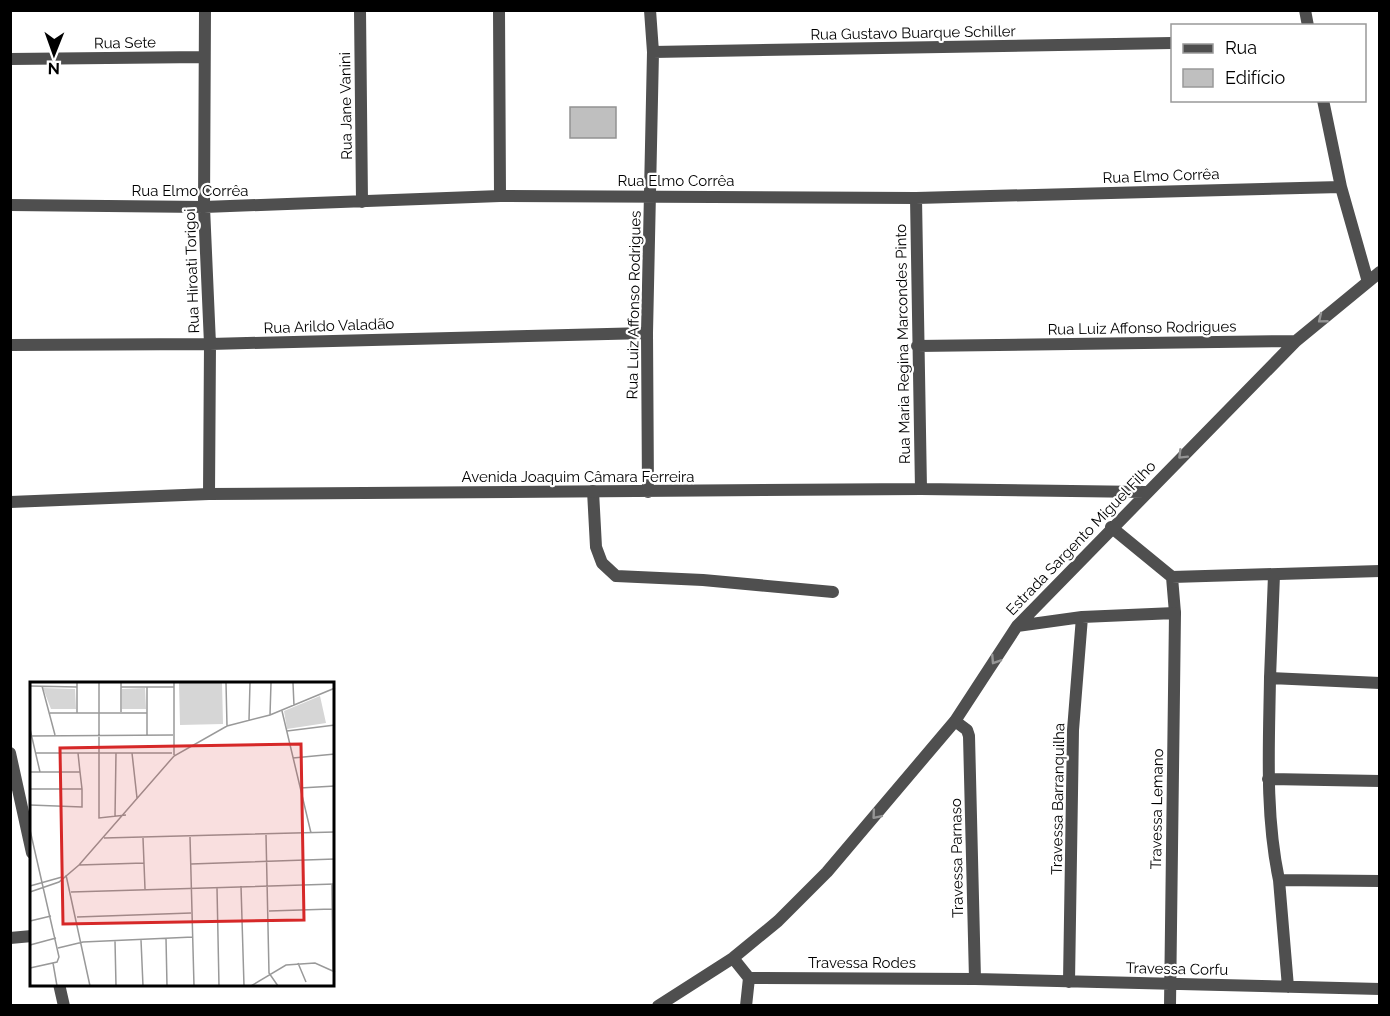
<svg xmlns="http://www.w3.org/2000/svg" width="1390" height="1016" font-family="Raleway,sans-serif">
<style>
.building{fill:#bfbfbf;stroke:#939393;stroke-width:1.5}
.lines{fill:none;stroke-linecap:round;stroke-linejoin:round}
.service{stroke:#4f4f4f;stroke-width:12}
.minor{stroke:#4f4f4f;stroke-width:12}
.oneway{stroke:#959595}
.labels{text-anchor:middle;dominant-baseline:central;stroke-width:4.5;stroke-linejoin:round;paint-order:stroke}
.street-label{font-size:15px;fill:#000;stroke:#fff}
.inset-road{fill:none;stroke:#999;stroke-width:1.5}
.view{fill:#d62828;fill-opacity:0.15;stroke:#d62828;stroke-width:3}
.inset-edge{fill:none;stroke:#000;stroke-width:3}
</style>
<rect width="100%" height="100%" fill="#fff"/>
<path class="building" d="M570 107H616V138H570Z"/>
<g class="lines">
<path class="service" d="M593 491 596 547 602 563 616 576 703 580 833 592
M1111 527 1172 577
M1175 613 1172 577 1380 571
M1270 678 1274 575"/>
<path class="minor" d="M205 10 204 207 210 344 209 494
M360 10 362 202
M499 10 500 196
M1305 10 1308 26
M653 52 1172 43
M10 59 204 57
M1323 100 1341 187 1368 282
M916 198 921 489
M10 205 204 207 500 196 916 198 1341 187
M10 345 210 344 647 333
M917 346 1296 341
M648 492 647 333 653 52 650 10
M10 502 209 494 921 489 1145 492
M1017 626 1082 617 1175 613 1170 1006
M1380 683 1270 678C1269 745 1265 814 1279 880L1380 881
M955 721 967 730 969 736 975 979
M10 753 32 853
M1268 779 1380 781
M1279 880 1288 987
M10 938 32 936
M733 958 749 978 746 1006
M749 978 975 979 1380 989
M1069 982 1073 730 1082 617
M59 984 64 1006
M658 1006 733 958 778 921 827 872 955 721 1017 626 1296 341 1380 272"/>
</g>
<defs><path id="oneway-chevron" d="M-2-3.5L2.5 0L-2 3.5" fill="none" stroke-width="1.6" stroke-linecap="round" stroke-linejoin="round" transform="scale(1.5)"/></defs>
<g class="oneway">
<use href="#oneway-chevron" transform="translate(1322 319) rotate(141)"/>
<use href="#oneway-chevron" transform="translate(1182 455) rotate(135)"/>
<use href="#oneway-chevron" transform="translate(995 660) rotate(123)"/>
<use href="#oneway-chevron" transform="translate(876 815) rotate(130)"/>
</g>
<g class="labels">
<g class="street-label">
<text transform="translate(913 33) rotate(-1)">Rua Gustavo Buarque Schiller</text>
<text transform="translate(125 43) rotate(-1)">Rua Sete</text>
<text transform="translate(346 106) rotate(-91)">Rua Jane Vanini</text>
<text transform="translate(1161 176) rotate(-2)">Rua Elmo Corrêa</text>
<text x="676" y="181">Rua Elmo Corrêa</text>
<text x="190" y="191">Rua Elmo Corrêa</text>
<text transform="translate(192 271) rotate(-92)">Rua Hiroati Torigoi</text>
<text transform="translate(634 305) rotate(-89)">Rua Luiz Affonso Rodrigues</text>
<text transform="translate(329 326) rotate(-2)">Rua Arildo Valadão</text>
<text transform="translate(1142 328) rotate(-1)">Rua Luiz Affonso Rodrigues</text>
<text transform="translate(903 344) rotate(-91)">Rua Maria Regina Marcondes Pinto</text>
<text x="578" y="477">Avenida Joaquim Câmara Ferreira</text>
<text transform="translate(1081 538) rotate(-46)">Estrada Sargento Miguel Filho</text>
<text transform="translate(1058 799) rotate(-89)">Travessa Barranquilha</text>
<text transform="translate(1157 809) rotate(-89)">Travessa Lemano</text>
<text transform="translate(957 858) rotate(-91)">Travessa Parnaso</text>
<text x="862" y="963">Travessa Rodes</text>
<text transform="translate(1177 969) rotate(1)">Travessa Corfu</text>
</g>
</g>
<g transform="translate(30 682)">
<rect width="304" height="304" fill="#fff"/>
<path d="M149 1H192L193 42 150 43ZM13 6 45 7 46 27H21ZM115 6 116 27H92V7ZM290 14 296 41 257 47 254 29Z" fill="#d6d6d6"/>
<path class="inset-road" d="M69 1V136L96 133M91 1V30M196 1 197 44M263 1 264 24M0 4 47 5M12 4 25 53M91 5H144M117 5V53M252 29 281 151M20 31H117M47 31V1M240 33 241 1M219 38 220 1M0 47 10 90M257 49 305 43M0 54 143 53M5 71H142M48 71 50 90M102 71 107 116M144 73V1M263 76 305 72M0 90H50L52 107V125L0 123M270 106 305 104M0 107H52M85 135 86 71M0 148 29 275 27 280 0 286M236 153 239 291 248 304M160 155 164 304M74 156 305 150M113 156 115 207M161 182 305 177M49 183 114 181M36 193 60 304M302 202 303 289M0 204 32 195M211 204 214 304M187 206 189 304M0 210 29 200 49 183 144 74 197 44 240 33 305 6M41 210 305 202M239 229 302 227M47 235 161 231M0 239 21 234M136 256 137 304M111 258 113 304M85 259 86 304M0 263 26 256M28 266 53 260 163 255M23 281 27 304M268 281 276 300M221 304 256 283 285 281 305 290"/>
<path class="view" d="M271 62 274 238 33 242 30 66Z"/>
<rect width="304" height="304" class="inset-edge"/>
</g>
<rect width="1390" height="1016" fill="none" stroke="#000000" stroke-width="24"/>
<rect x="1171" y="24" width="195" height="78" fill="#ffffff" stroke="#999999" stroke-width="1.5"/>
<rect x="1183" y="44" width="30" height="9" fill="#4f4f4f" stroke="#999999" stroke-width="1.5"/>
<text x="1225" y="54" font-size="18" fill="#000000">Rua</text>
<rect x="1183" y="69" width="30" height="18" fill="#bfbfbf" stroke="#999999" stroke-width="1.5"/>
<text x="1225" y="84" font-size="18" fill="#000000">Edifício</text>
<g transform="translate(54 54) rotate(181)" stroke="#ffffff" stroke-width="4.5" paint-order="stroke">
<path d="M0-4.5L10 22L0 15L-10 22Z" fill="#000000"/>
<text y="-9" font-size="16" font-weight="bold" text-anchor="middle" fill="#000000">N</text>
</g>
</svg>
